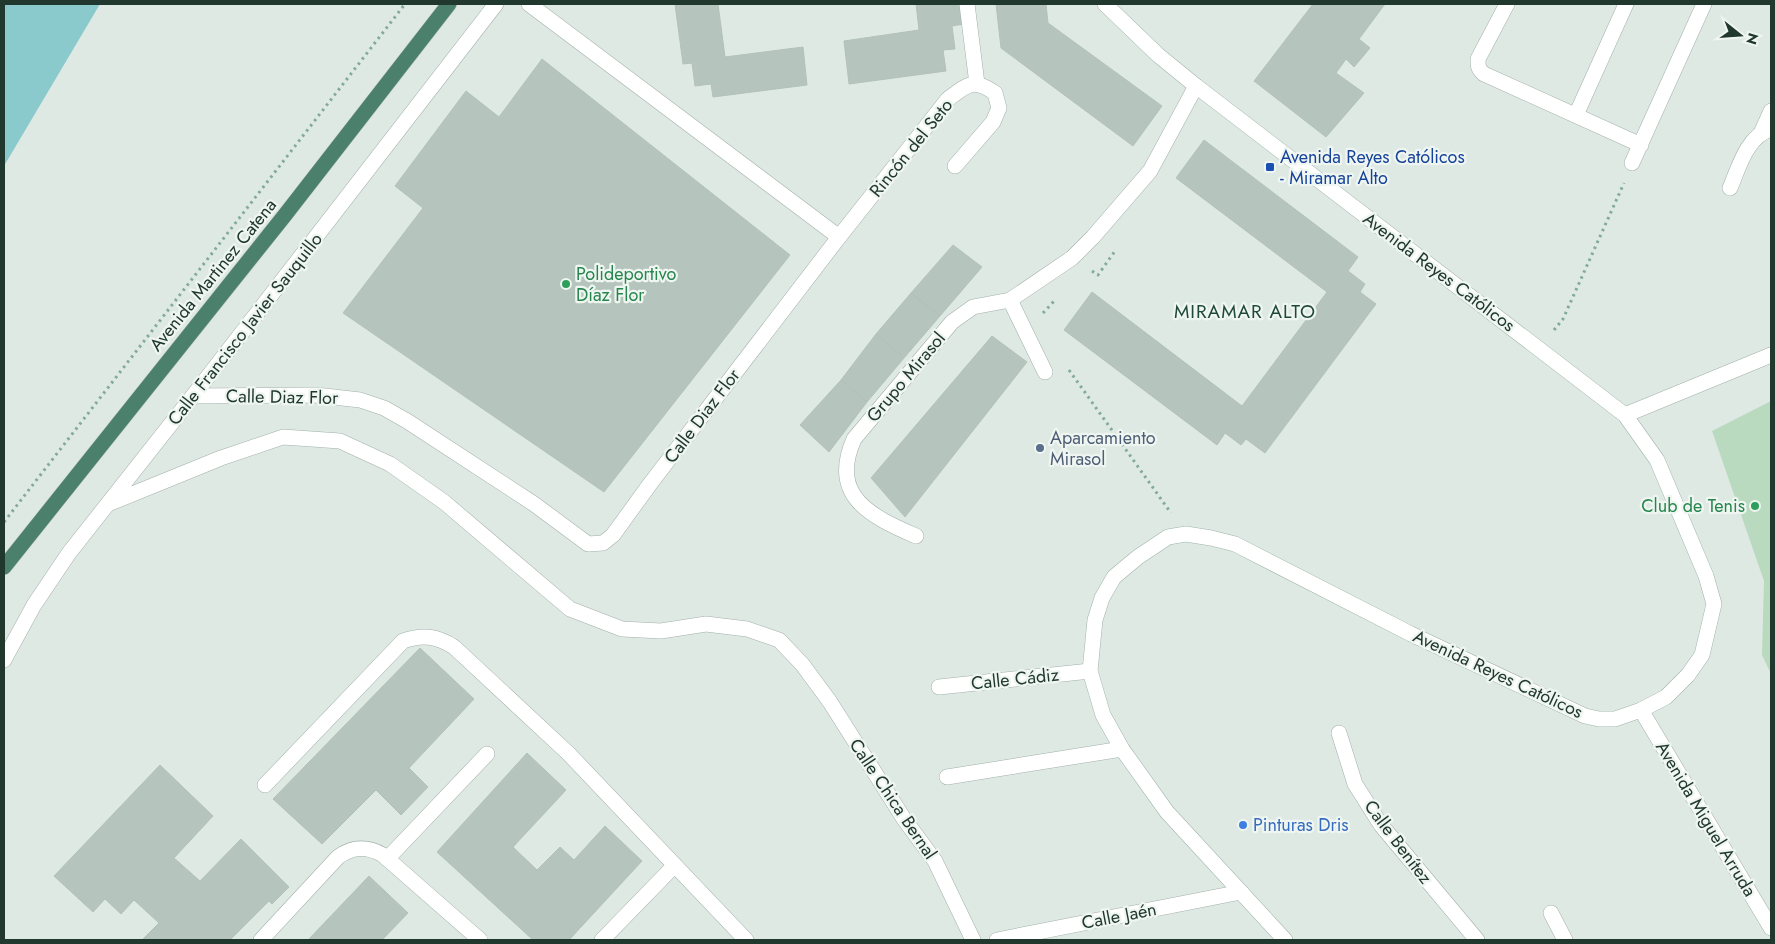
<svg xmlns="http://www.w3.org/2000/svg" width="1775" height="944" font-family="Jost,sans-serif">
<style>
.green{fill:#b9dabe}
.water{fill:#8acacc}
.building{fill:#b5c4bc;stroke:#b2c2ba}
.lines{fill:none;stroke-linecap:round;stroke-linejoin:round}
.service-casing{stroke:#a2b0aa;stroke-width:16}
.pedestrian-casing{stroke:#a2b0aa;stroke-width:16}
.minor-casing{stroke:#a2b0aa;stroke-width:16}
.secondary-casing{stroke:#9fb4aa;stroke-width:16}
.trunk-casing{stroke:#bcc3c1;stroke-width:16}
.path{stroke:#82ab99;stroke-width:3;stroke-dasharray:2.5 4;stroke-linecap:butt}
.service{stroke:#fff;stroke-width:15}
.pedestrian{stroke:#fff;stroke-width:15}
.minor{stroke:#fff;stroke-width:15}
.secondary{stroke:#fff;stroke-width:15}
.trunk{stroke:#4a806c;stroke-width:15}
.transit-dot{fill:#1a4fb4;stroke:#eff6f2;stroke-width:2}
.leisure-dot{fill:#2e9e5b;stroke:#eff6f2;stroke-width:2}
.service-dot{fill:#5c6f8a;stroke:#eff6f2;stroke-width:2}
.shop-dot{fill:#3f7fe0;stroke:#eff6f2;stroke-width:2}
.labels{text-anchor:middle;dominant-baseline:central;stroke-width:4.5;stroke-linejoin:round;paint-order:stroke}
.street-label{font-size:18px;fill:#21382f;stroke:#eff6f2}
.transit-label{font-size:18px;fill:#164399;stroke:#eff6f2;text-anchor:start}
.leisure-label{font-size:18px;fill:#27864d;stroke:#eff6f2;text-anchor:start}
.service-label{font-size:18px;fill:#4e5e75;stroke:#eff6f2;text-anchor:start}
.shop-label{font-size:18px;fill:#366cbe;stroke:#eff6f2;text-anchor:start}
.neighbourhood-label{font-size:19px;letter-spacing:1px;fill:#1f4939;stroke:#eff6f2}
</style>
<rect width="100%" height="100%" fill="#dfe9e4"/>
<path class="green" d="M1771 401V674L1762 655 1764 581 1712 431Z"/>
<path class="water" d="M4 4H100L4 166Z"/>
<path class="building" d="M675 4H718L725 57 803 47 807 85 713 97 711 84 695 86 692 63 683 64Z
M916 4H961L964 24 952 26 955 49 943 50 946 71 849 84 844 41 919 30Z
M996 4H1046L1048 23 1162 106 1133 146 1001 48Z
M1313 4H1385L1359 39 1370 48 1354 67 1346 59 1336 73 1364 93 1326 137 1254 81Z
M542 59 790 255 604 492 343 313 423 208 395 186 466 91 499 117Z
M1204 140 1358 257 1348 271 1365 284 1360 292 1376 304 1265 453 1246 439 1241 445 1225 433 1217 445 1064 330 1092 292 1242 406 1327 292 1176 178Z
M953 245 982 267 940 316 911 293Z
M911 293 940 316 904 358 876 334Z
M876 334 904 358 867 402 841 380Z
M992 336 1027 362 905 517 871 478Z
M841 380 867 402 829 452 800 425Z
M420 648 474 699 409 768 428 787 401 815 376 790 322 844 273 799Z
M527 753 566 790 513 847 537 870 560 847 574 860 605 826 642 861 569 940H533L437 852Z
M160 765 213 816 174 858 200 881 241 839 289 887 272 904 269 901 230 940H142L159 923 134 900 121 914 105 899 93 912 54 876Z
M369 876 408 913 382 940H308Z"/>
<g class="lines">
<defs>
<path id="service" d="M967 4 977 84
M1761 133 1771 111
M1010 300 1072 258 1093 237 1150 171 1196 86
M193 396 316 395 360 400 384 408 407 421 534 504 588 544 603 543 613 535 650 484 839 237
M916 536C870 516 829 496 854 439L952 322 973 307 1010 300 1045 372
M265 785 403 641C422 634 437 636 454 647L568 753 746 940
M387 859 487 754
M261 940 338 857C353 846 367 846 383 855L480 940
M602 940 675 865"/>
<path id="pedestrian" d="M997 940 1241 892"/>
<path id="minor" d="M529 4 839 237 948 99C968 84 973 78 995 93L999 108 993 122 955 166
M1507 4 1478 59C1478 66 1478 69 1484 74L1641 145
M1576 115 1626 4
M1632 163 1704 4
M1730 188C1739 167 1747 136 1771 129
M1625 415 1771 355
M108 504 221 458 283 437 340 441 390 464 444 502 570 609 622 629 661 631 706 624 747 629 779 640 802 664 830 702 904 819 935 861 973 940
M4 660 34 605 69 553 193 396 496 4
M939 687 1090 671
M1641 710 1771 928
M1339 733 1355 784 1381 825 1477 940
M947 777 1122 749
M1551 913 1565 940"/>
<path id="secondary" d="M1105 4 1158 55 1196 86 1625 415 1657 460 1706 576 1714 604 1702 655 1688 675 1666 697 1641 710 1615 719H1599L1585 716 1411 634 1235 544 1211 538 1186 534 1168 537 1138 557 1114 577 1102 598 1095 620 1090 671 1103 715 1122 749 1167 812 1285 940"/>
<path id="trunk" d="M4 567 285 215 449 4"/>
</defs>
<use href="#service" class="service-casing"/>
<use href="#pedestrian" class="pedestrian-casing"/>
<use href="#minor" class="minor-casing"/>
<use href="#secondary" class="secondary-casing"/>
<use href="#trunk" class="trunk-casing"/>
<path class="path" d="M1092 271 1098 275 1115 251
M1043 313 1056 299
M1554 330 1563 319 1624 183
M1069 370 1171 513
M4 522 405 4"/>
<use href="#service" class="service"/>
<use href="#pedestrian" class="pedestrian"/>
<use href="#minor" class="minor"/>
<use href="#secondary" class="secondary"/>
<use href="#trunk" class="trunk"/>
</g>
<rect class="transit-dot" x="1265" y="162" width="10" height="10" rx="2.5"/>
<g class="leisure-dot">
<circle cx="566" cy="284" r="5"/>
<circle cx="1755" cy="506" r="5"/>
</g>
<circle class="service-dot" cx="1040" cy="448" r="5"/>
<circle class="shop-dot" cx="1243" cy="825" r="5"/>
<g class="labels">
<g class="street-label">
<text transform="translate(911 148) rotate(-51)">Rincón del Seto</text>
<text transform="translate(1439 272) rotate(37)">Avenida Reyes Católicos</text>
<text transform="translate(213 275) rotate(-51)">Avenida Martinez Catena</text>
<text transform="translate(245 329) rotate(-52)">Calle Francisco Javier Sauquillo</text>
<text transform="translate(906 377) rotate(-50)">Grupo Mirasol</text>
<text transform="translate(282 397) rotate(1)">Calle Diaz Flor</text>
<text transform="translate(702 416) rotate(-53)">Calle Diaz Flor</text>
<text transform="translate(1498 674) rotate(25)">Avenida Reyes Católicos</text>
<text transform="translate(1015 679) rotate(-6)">Calle Cádiz</text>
<text transform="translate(893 799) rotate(56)">Calle Chica Bernal</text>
<text transform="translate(1706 819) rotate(59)">Avenida Miguel Arruda</text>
<text transform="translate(1398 842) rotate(53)">Calle Benítez</text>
<text transform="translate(1119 916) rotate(-11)">Calle Jaén</text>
</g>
<g class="transit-label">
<text x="1280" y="157">Avenida Reyes Católicos<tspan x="1280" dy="21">- Miramar Alto</tspan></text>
</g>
<g class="leisure-label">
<text x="576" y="274">Polideportivo<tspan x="576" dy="21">Díaz Flor</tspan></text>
<text x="1745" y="506" text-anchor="end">Club de Tenis</text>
</g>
<g class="service-label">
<text x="1050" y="438">Aparcamiento<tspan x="1050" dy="21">Mirasol</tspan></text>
</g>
<g class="shop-label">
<text x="1253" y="825">Pinturas Dris</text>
</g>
<g class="neighbourhood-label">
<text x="1245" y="311">MIRAMAR ALTO</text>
</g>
</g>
<rect width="1775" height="944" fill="none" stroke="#21382f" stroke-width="10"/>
<g transform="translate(1740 35) rotate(107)" stroke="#eff6f2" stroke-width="4" paint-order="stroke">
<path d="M0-4L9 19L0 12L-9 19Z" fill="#21382f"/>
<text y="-8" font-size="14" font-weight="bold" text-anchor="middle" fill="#21382f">N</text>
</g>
</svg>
